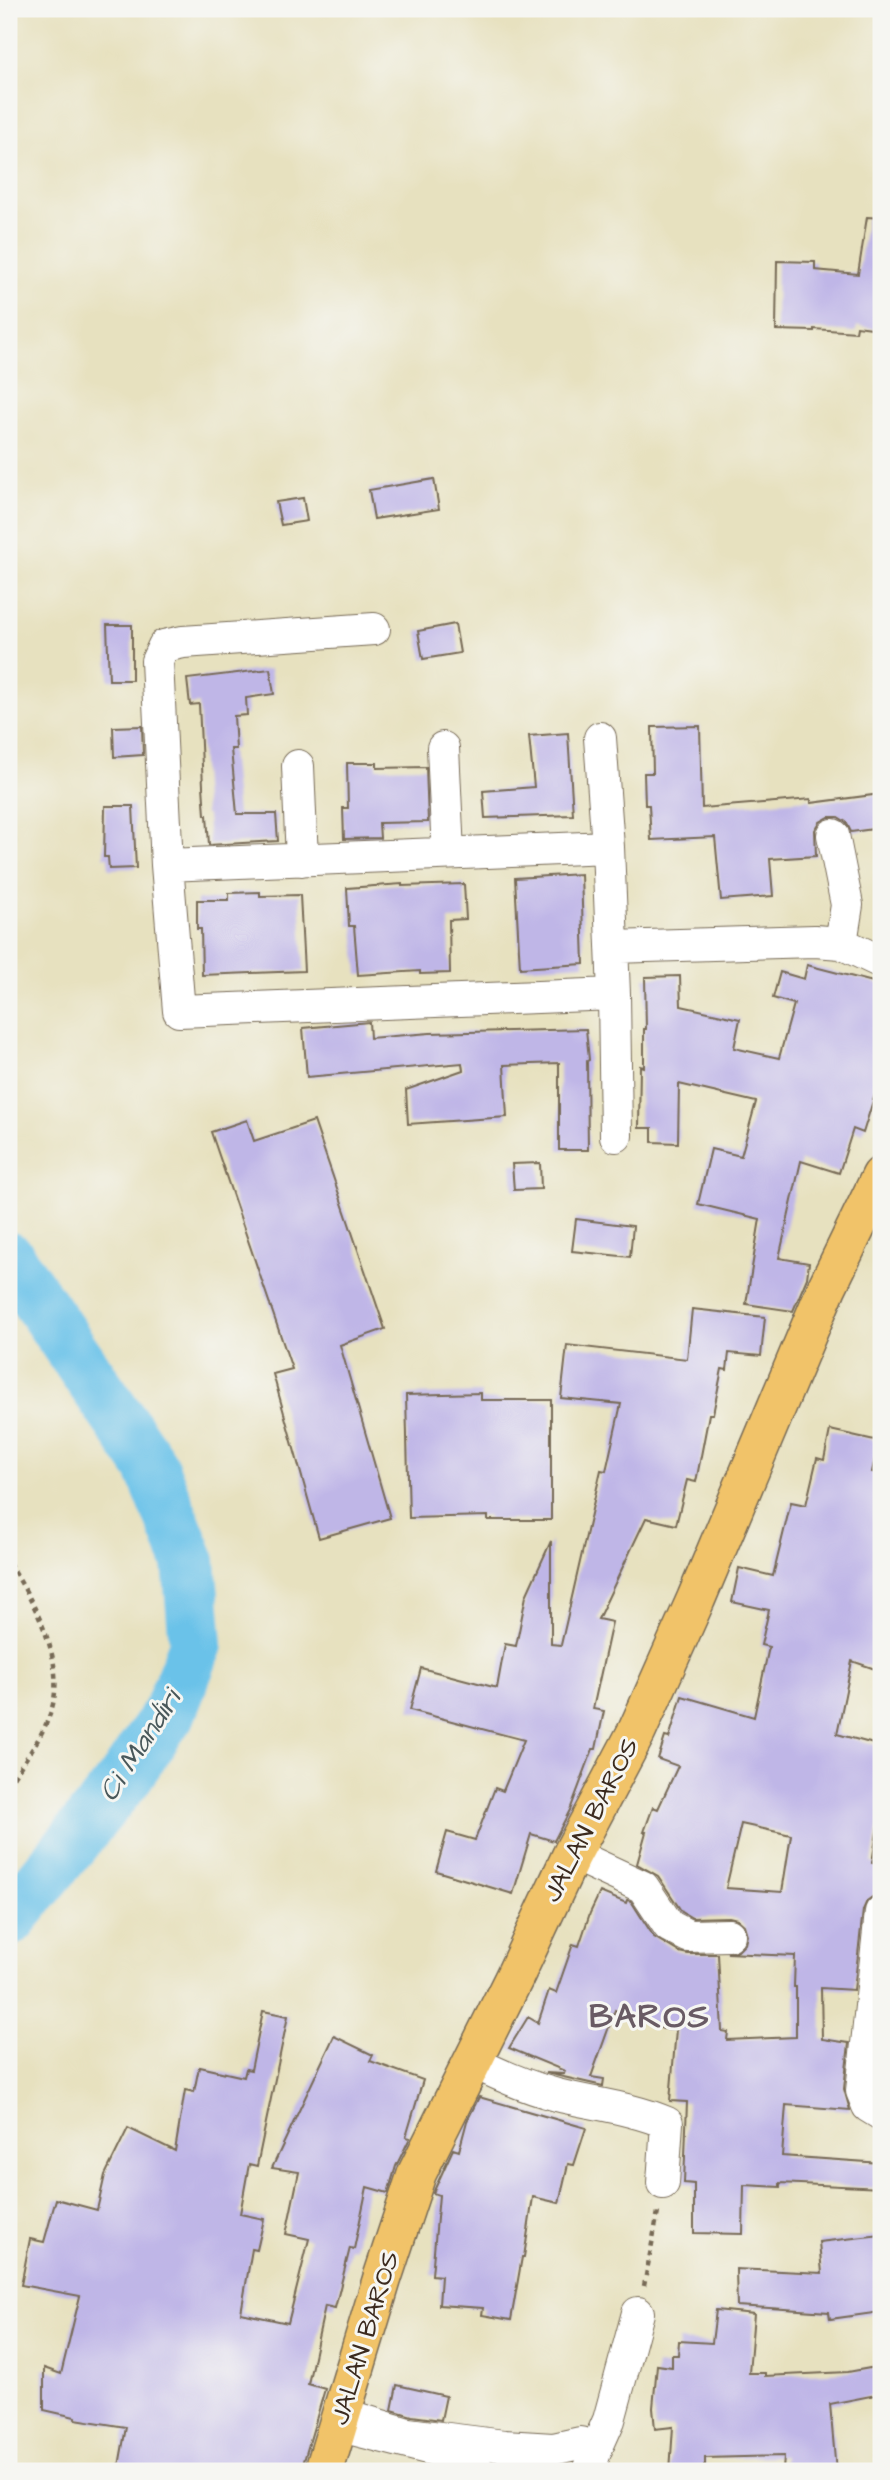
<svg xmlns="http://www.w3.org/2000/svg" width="890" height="2480" font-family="'Architects Daughter',sans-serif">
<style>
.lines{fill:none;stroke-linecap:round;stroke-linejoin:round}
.river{stroke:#6bc2e9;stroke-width:54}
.building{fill:#bfb6e7;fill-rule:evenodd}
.lane-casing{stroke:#776a56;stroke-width:18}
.street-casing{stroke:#776a56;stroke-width:34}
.primary-casing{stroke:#776a56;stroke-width:41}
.path{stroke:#776a56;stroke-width:4.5;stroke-dasharray:5 5;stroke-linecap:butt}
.lane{stroke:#fff;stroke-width:16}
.street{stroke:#fff;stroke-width:32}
.primary{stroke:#f1c369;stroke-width:38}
.labels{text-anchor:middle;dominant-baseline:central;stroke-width:6;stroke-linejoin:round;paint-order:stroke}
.street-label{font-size:26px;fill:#3b2a1e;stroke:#f6f6f2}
.water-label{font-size:28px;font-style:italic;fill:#49585b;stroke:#f6f6f2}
.district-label{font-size:33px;font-weight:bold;letter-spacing:2px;fill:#695b64;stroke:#f6f6f2}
</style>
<rect width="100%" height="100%" fill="#f6f6f2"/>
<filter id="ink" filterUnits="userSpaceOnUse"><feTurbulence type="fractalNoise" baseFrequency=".0143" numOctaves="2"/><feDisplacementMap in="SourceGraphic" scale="14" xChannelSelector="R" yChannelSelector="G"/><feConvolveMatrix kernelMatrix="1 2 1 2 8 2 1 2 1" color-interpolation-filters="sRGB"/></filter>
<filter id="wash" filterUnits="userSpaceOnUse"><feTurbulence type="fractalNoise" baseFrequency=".00686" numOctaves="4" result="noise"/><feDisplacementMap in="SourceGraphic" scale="28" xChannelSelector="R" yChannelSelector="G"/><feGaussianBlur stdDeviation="1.57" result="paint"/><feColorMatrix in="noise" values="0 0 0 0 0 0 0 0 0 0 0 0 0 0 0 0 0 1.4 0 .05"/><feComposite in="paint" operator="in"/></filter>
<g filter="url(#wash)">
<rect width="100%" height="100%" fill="#e7e1bf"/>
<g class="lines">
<path class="river" d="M9 1259 151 1466 189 1562 196 1644 170 1711 123 1781 9 1920"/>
</g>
<g id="blocks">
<path class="building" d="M867 217 881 218 880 329 857 326 856 332 814 329V331L776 330 777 261 815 262V270L858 274Z
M434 479 439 509 374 519 369 490Z
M303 498 307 521 281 525 276 502Z
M455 624 460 653 423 659 418 631Z
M107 625H132V680H109Z
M270 669 274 694 246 698 247 715 234 716 236 749H231L237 814H276L278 841 209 845 207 815H205L203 786 199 704 190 705 187 679Z
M142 726 143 755 114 757 113 727Z
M700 726 702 808 811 799V803L881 794V828L851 832 846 822 838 817H829L820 822 815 830 816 856 770 859 773 896 721 900 715 837 651 840 649 805H645L644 773H653L652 727Z
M568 733 573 815 485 818 483 791 534 787 529 736Z
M347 763H377V768L426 767 428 822 379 823 380 838 344 839 343 808H348Z
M105 806H133L136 868 109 869 108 857H104Z
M581 874 584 964 520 968 515 878Z
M402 884V886L464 884 466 919 449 920 450 973 420 974V971L358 975 354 926H349L347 888Z
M260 892V896L300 895 304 971 202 975 201 929H197V900H229V893Z
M807 965 881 984V1093L876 1091 863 1133 853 1129 839 1173 801 1161 779 1258 809 1263 807 1278 793 1311 746 1304 760 1219 698 1204 711 1149 741 1156 756 1102 679 1084 678 1143 652 1142V1128H639L640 1066 644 1067V1029H646L645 977 680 976 681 1006 740 1019 734 1048 779 1058 794 1004 773 998 780 972 804 979Z
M369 1022 370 1038 430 1033 586 1029 589 1060 587 1061 588 1150H559V1063L504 1065 507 1117 408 1124 406 1090 463 1070 462 1063 307 1077 303 1028Z
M247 1120 254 1141 314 1121 385 1329 340 1345 390 1518 319 1538 273 1374 292 1369 211 1132Z
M540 1163 541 1189 514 1190 512 1164Z
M576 1219 633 1226 630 1257 572 1251Z
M692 1309 765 1317 761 1356 729 1353 727 1370 722 1369 713 1414H709L696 1482 687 1480 676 1525 646 1518 598 1619 612 1622 593 1709 604 1711 596 1749H593L570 1810 554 1841 531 1834 513 1894 436 1871 447 1832 475 1840 495 1788 503 1791 524 1740 410 1710 421 1668 497 1688 505 1644 516 1646 526 1596 551 1541V1644L561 1645 601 1470 606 1471 621 1404 561 1398 567 1345 687 1359Z
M481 1393V1400H551V1520H488V1516L409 1518 406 1395Z
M830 1430 879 1441 872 1472 881 1474V1671L852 1661 837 1734 881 1746V1807L872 1863 878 1864 875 1895 867 1901 863 1910 854 1990 821 1988 822 2039 849 2043 844 2089 850 2110 786 2105 782 2156 881 2163V2188L780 2183V2187L744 2185 743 2234 694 2233V2184L684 2183 687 2102 670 2101 676 2029H663L615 2010 591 2077 604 2079 603 2086 546 2073 564 2074 565 2071 509 2048 528 2017 538 2023 549 1990 556 1993 573 1944 579 1946 590 1913 600 1892 626 1903 627 1900 631 1901 654 1937 679 1952 688 1954H718L722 2031 728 2032 727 2040 796 2037V1987H794L795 1956 727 1953 738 1951 745 1944 747 1935 744 1925 737 1919 729 1917 692 1918 682 1912 658 1876 637 1864 646 1832H644L653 1807 658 1809 678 1766 658 1759 665 1737 669 1738 682 1696 754 1717 769 1647 761 1645 769 1610 732 1602 739 1568 773 1576 791 1502 806 1505 817 1458 824 1460ZM741 1824 791 1835 782 1892 726 1888Z
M263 2011 288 2016 257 2166 249 2164 240 2214 264 2219 257 2250 252 2249 241 2313 288 2323 309 2239 286 2234 299 2172 272 2168 334 2036 373 2055 370 2061 423 2080 406 2137 410 2138 396 2166 388 2193 367 2187 354 2249 350 2248 335 2308 325 2306 308 2384 325 2389 301 2471H148L119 2466 126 2427 75 2419V2417L44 2410V2368L61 2374 80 2296 21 2285 30 2239 44 2242 56 2199 97 2210 105 2175 128 2128 175 2151 185 2090 194 2092 199 2067 244 2077 246 2069 251 2070Z
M479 2097 586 2128 574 2165 568 2164 559 2203 533 2197 524 2257H522L511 2320 482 2315 483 2308 439 2305 441 2276 432 2275 439 2195 433 2193 453 2149 459 2151 467 2121Z
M881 2235V2312L830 2319 829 2312 737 2306 736 2269 822 2273 819 2242Z
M716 2310 754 2314 749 2373H765V2376L848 2372 881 2366V2394L830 2404 836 2471H783L784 2456 705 2458V2471H670L673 2427 655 2429 653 2408 657 2365 672 2367V2355H678L679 2341 712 2343Z
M397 2385 446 2396 441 2420 412 2416 392 2410Z"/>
</g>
</g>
<g filter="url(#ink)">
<use href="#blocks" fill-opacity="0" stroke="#776a56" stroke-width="2"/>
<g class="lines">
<defs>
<path id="lane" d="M336 2433 446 2461 483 2465 491 2471"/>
<path id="street" d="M600 738 608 847
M443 748 448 853
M298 766 302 860
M833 835 847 905 841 943
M167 865 608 847 614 994 179 1011 167 865 157 661 164 646 183 642 374 629
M613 947 815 941 841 943 881 962
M614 994 616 1136
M572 1854 643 1887 669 1926 688 1936 729 1935
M881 1912 862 2091 868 2106 881 2114
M471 2061C499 2075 526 2087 557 2095 593 2104 633 2108 667 2123L663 2183
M342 2414 408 2434 504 2446 553 2449 580 2443 597 2447 588 2471
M597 2447 609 2420 638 2313"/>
<path id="primary" d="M324 2471 382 2279 417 2173 514 1978 572 1854 637 1731 696 1599 827 1287 881 1176"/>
</defs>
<use href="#lane" class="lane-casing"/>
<use href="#street" class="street-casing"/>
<use href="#primary" class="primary-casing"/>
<path class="path" d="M9 1563C34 1603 66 1659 52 1708 44 1735 25 1760 9 1783
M644 2286 658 2212"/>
<use href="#lane" class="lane"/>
<use href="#street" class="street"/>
<use href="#primary" class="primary"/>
</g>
</g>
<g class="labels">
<g class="street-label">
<text transform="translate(591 1820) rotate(-63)">JALAN BAROS</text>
<text transform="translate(365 2338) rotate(-73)">JALAN BAROS</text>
</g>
<g class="water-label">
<text transform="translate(140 1746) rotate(-57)">Ci Mandiri</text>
</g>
<g class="district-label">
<text x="650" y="2017">BAROS</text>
</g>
</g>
<rect width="890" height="2480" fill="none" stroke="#f6f6f2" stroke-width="35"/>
</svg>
